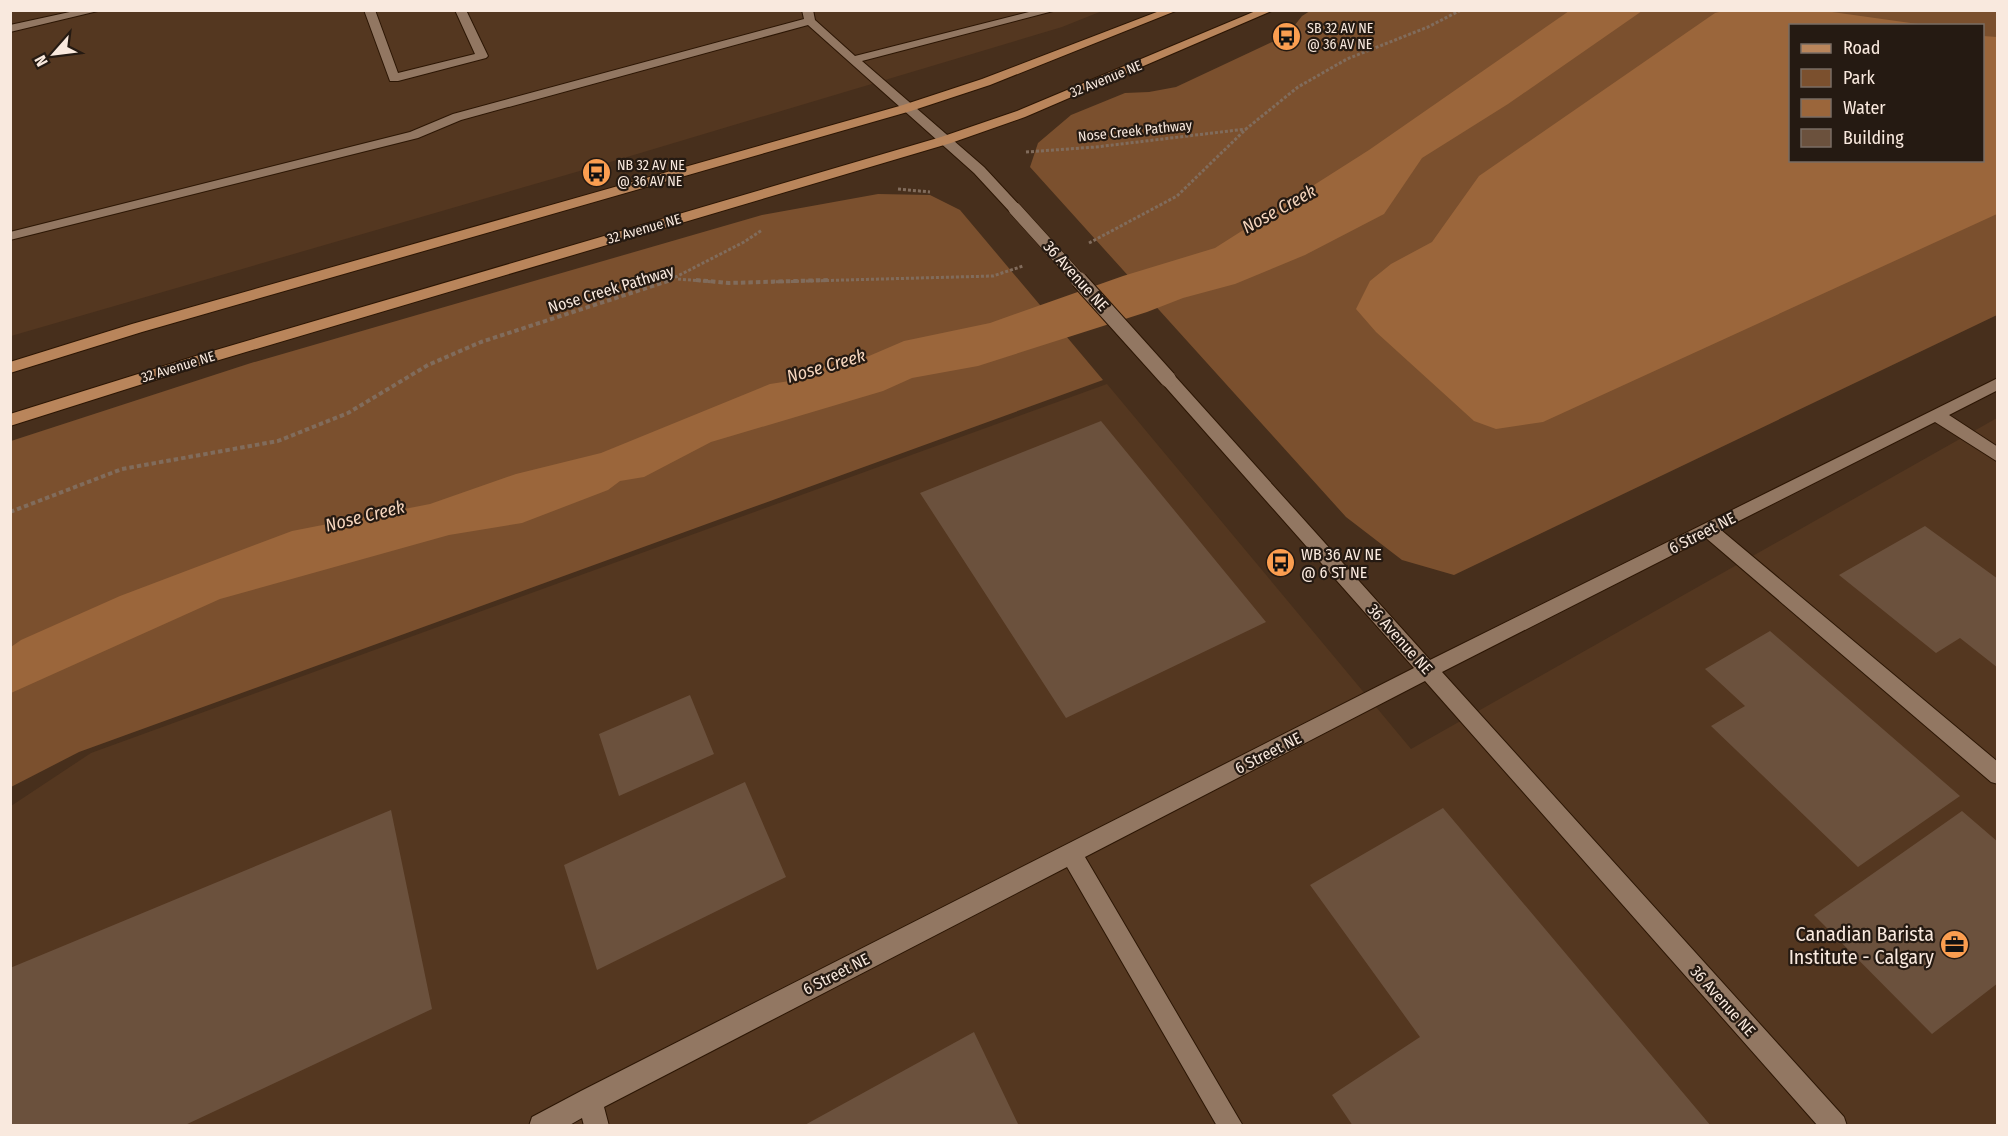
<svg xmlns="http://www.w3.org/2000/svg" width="2008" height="1136" font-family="'Fira Sans Condensed',sans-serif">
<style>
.built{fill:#543720}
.green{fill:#7b502e;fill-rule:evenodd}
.water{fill:#9b663b}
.building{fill:#6b513d}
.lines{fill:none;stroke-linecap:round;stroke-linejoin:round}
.minor-casing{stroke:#2c1604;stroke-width:2}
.major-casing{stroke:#2c1604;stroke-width:2}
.path-far1{stroke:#816c5c;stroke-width:3;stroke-dasharray:3 2;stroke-linecap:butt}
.path{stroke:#816c5c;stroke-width:4;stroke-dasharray:4.5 3;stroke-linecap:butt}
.minor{fill:#927762;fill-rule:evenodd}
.major{fill:#b9855b;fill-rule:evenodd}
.minor-bridge-far1-casing{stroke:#2c1604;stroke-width:14;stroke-linecap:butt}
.minor-bridge-casing{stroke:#2c1604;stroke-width:18;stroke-linecap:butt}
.minor-bridge-far1{stroke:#927762;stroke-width:13}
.minor-bridge{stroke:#927762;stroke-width:16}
.labels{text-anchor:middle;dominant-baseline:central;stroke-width:4.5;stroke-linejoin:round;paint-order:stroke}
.far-poi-label{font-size:14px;fill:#f9e9de;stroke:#251a12;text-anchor:start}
.far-street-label{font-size:14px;fill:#f9e9de;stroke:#251a12}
.street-label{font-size:16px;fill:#f9e9de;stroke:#251a12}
.poi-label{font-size:16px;fill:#f9e9de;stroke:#251a12;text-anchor:start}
.water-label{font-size:18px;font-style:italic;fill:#f5d5bd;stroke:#251a12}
.near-poi-label{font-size:20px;fill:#f9e9de;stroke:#251a12;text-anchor:end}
</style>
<rect width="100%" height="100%" fill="#472f1c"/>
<path class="built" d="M11 11H1102L1062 27 597 166 11 336Z
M1107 384 1411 749 1997 418V1125L11 1126V806L91 753Z"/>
<path class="green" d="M1310 11H1997V315L1454 575 1402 560 1346 517 1030 167 1038 143 1071 115 1125 93 1149 92 1176 87 1287 35 1302 16ZM1790 26H1982V160H1790Z
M878 194 930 195 960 210 1103 380 79 752 11 787V441L251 363 762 215Z"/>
<path class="water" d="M1728 10 1825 11 1925 25 1790 26V160H1982L1983 36 1997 37V214L1543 422 1496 429 1474 421 1376 332 1356 309 1370 281 1391 264 1432 242 1479 176 1715 13Z
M1569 11H1642L1508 104 1422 158 1384 214 1305 255 1235 284 1183 298 1147 312 978 366 912 378 883 391 711 442 644 477 620 481 608 490 522 523 449 535 220 599 11 693V647L21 640 120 596 292 531 430 504 516 474 601 453 770 384 796 380 825 366 869 356 904 341 990 323 1123 276 1215 248 1369 150Z"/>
<path class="building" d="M1101 421 1266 622 1066 718 920 493Z
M1925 526 1998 579V668L1960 638 1936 653 1839 575Z
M1770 631 1960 796 1858 867 1711 726 1745 706 1705 669Z
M690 695 714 754 619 796 599 734Z
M745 782 786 877 597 970 564 865Z
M1443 808 1711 1126H1353L1332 1095 1420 1037 1310 885Z
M391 810 432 1009 183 1126H10V968Z
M1962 811 1998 842V983L1932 1034 1814 915Z
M974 1032 1019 1126H803Z"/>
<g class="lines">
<defs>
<path id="minor" d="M79 10H102L10 32V25Z
M364 10H375L398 73 475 54 455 10H466L488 56 486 58 398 81H390Z
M802 10H813L815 20 855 56 1037 10H1057L862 61 984 167 1020 206 1022 209 1020 212H1010L974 173 808 25 461 120 418 138 10 240V232L410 132 453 114 804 19Z
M1168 374 1174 375 1430 660 1998 378V390L1949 415 1998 447V462L1935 422 1721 530 1998 762V784L1991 782 1706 538 1442 672 1844 1117 1847 1126H1818L1425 681 1085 857 1243 1126H1217L1067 867 604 1107 609 1126H584L582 1118 568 1126H529L532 1117 581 1091 1414 668 1162 383 1160 379 1162 375Z"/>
<path id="major" d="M1162 10H1178L990 85 911 111 142 332 10 373V362L132 324 903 105 982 79Z
M1258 10H1274L1025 117 951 143 209 363 10 426V414L199 355 941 137 1017 111Z"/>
</defs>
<use href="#minor" class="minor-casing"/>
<use href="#major" class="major-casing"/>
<path class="path-far1" d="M1026 152 1096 147 1246 129
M898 189 930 192
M1089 243 1177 196 1246 129 1298 87 1347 59 1428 27 1461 10
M678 279 715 282
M666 282 744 242 762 230
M771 282 993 276 1023 266"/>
<path class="path" d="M696 280 729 283 828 280
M10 512 122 469 278 441 348 413 428 365 481 342 671 280"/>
<use href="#minor" class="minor"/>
<use href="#major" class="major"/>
<defs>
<path id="minor-bridge-far1" d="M1015 209 1081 282"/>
<path id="minor-bridge" d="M1079 280 1168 379"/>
</defs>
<use href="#minor-bridge-far1" class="minor-bridge-far1-casing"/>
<use href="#minor-bridge" class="minor-bridge-casing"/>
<use href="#minor-bridge-far1" class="minor-bridge-far1"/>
<use href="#minor-bridge" class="minor-bridge"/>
</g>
<defs>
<symbol id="bus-disc" viewBox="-11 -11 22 22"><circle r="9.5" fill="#fb9e50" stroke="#251a12"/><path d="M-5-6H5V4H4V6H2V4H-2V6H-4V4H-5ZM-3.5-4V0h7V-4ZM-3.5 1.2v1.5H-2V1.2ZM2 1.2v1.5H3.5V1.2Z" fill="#111"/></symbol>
<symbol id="office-disc" viewBox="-11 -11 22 22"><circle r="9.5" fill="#fb9e50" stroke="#251a12"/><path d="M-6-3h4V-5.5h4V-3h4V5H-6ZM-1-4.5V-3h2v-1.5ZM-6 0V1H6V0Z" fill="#111"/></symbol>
</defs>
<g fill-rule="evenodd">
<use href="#bus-disc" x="1270" y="20" width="33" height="33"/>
<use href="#bus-disc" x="580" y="156" width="33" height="33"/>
<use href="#bus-disc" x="1264" y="546" width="33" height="33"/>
<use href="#office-disc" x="1938" y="928" width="33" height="33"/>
</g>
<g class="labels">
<g class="far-poi-label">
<text x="1307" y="28">SB 32 AV NE<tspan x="1307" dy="16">@ 36 AV NE</tspan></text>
<text x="617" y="165">NB 32 AV NE<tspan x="617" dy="16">@ 36 AV NE</tspan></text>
</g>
<g class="far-street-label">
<text transform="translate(1106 79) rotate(-22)">32 Avenue NE</text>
<text transform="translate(1135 131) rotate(-6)">Nose Creek Pathway</text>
<text transform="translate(644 229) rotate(-16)">32 Avenue NE</text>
<text transform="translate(178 367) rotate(-17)">32 Avenue NE</text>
</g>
<g class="street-label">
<text transform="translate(1076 276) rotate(48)">36 Avenue NE</text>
<text transform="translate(611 289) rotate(-17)">Nose Creek Pathway</text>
<text transform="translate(1702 533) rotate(-27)">6 Street NE</text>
<text transform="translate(1400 639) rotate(48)">36 Avenue NE</text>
<text transform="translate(1268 753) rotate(-27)">6 Street NE</text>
<text transform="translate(836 974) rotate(-27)">6 Street NE</text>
<text transform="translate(1723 1001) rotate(48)">36 Avenue NE</text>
</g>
<g class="poi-label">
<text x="1301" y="554">WB 36 AV NE<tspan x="1301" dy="18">@ 6 ST NE</tspan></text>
</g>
<g class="water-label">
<text transform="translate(1279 209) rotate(-29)">Nose Creek</text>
<text transform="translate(826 366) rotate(-16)">Nose Creek</text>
<text transform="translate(365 516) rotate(-14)">Nose Creek</text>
</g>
<g class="near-poi-label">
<text x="1934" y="934">Canadian Barista<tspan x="1934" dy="23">Institute - Calgary</tspan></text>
</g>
</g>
<rect width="2008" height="1136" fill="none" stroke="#f9e9de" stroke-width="24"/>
<rect x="1789" y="24" width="195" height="138" fill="#251a12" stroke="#7a6d64" stroke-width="1.5"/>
<rect x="1801" y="44" width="30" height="9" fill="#b9855b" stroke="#7a6d64" stroke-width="1.5"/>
<text x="1843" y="54" font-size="18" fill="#f9e9de">Road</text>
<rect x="1801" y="69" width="30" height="18" fill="#7b502e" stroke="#7a6d64" stroke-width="1.5"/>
<text x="1843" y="84" font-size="18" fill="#f9e9de">Park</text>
<rect x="1801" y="99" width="30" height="18" fill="#9b663b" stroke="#7a6d64" stroke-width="1.5"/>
<text x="1843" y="114" font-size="18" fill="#f9e9de">Water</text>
<rect x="1801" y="129" width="30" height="18" fill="#6b513d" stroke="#7a6d64" stroke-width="1.5"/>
<text x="1843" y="144" font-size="18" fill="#f9e9de">Building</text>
<g transform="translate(54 54) rotate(242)" stroke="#251a12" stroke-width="4.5" paint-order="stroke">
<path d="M0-4.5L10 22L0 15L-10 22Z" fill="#f9e9de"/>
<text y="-9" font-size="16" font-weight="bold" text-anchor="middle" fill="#f9e9de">N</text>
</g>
</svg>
